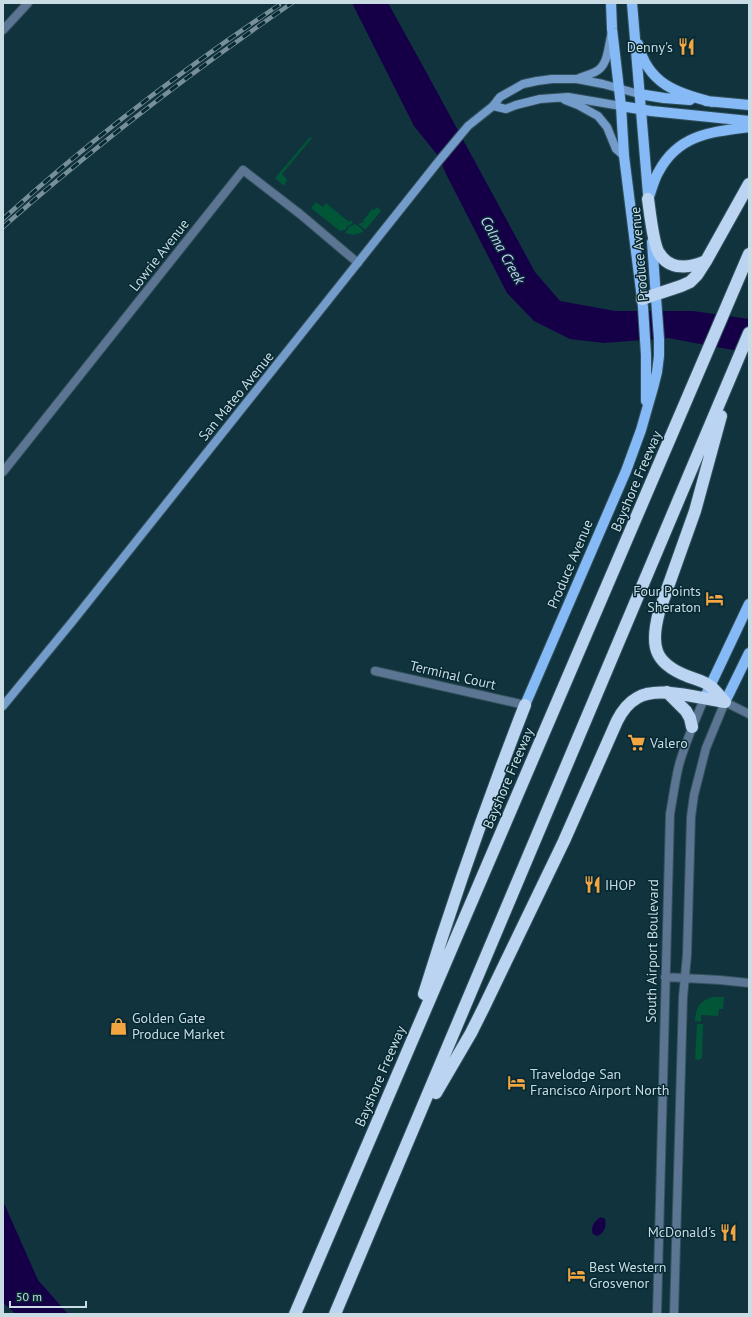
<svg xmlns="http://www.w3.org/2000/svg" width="752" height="1317" font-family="'PT Sans',sans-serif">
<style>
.green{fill:#005637}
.water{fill:#150048}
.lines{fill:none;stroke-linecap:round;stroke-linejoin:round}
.minor-casing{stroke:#32515c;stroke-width:10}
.tertiary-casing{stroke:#32515c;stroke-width:10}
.secondary-casing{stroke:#32515c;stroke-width:10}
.primary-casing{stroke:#32515c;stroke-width:12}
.motorway-casing{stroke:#32515c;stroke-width:14}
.minor{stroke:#5b7592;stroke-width:8}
.tertiary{stroke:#5b7592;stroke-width:8}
.secondary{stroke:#749ccb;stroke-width:8}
.primary{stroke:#86baf7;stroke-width:10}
.motorway{stroke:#bbd4f1;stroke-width:12}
.rail-casing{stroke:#768f98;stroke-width:4.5}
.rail{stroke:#062933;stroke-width:3;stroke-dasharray:9;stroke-linecap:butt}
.labels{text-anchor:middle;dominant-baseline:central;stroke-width:3;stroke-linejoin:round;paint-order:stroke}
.poi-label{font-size:14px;fill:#cadce3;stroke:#062933;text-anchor:start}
.street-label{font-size:14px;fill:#cadce3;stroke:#062933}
.water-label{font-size:15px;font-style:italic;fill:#c9cbf6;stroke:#062933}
</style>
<rect width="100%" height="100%" fill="#11333e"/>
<path class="green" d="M310 137 312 138 282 174 287 180 284 186 275 178Z
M316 202 323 207 326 203 349 222 351 220 353 223 348 226 345 230 340 231 311 208Z
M377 207 381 211 366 229H364L358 224 364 222 363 221 372 209 374 210Z
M355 224 362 229 363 232 354 235 345 233 349 227Z
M713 997H724L723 1009H719L718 1016 701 1015V1022L695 1021C696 1007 699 1001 713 997Z
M697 1024H703L702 1058 699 1060 695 1059Z"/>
<path class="water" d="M352 3H388L424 68 535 272 560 301 615 311H693L749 319V353L668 338 604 343 570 339 534 321 507 293 446 174 439 157 414 126Z
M3 1201 38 1280 68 1314H16L3 1303Z
M601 1217 605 1219C607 1226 604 1234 597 1236L593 1234C590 1227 595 1220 601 1217Z"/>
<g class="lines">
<defs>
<path id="minor" d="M3 472 243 170 300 214 358 263
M375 671 525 705
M725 702 749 714"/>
<path id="tertiary" d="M3 30 28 3
M665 977 720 980 749 983
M657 1314 670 814C673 798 675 781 679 765 685 743 695 721 704 699
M674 1314 683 997 687 955 691 817 694 795 706 748 725 702"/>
<path id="secondary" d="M577 79C583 76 589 75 595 72 608 66 608 48 611 36
M565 100 578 105 598 116 607 127 616 149 624 156
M493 106 506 109 516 105 540 99 568 97 621 106
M3 706 72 622 438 162 468 126 493 106 500 97 523 84 537 81 552 79H577L603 84 639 94"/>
<path id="primary" d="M611 3 612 29 621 106 624 156 643 307 646 355V401
M632 3 649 206
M638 44C648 83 675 93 712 102
M639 94 664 98 690 100
M706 101 749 105
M621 106 651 111 749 121
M649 197C652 189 654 179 659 171 679 134 712 132 749 127
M704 699 749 604
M725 702 749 653
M525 705 626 471 641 430 653 388 657 372 659 356V339L652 242"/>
<path id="motorway" d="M648 199C650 212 653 244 659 253 670 271 690 268 706 261
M642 299 681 286 690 282 697 275 706 261 749 184
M721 416 695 511 659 612C650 646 654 663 687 676 694 679 704 681 710 686 716 690 720 697 725 702
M667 692 686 711 690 718 692 727
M424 994C454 897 488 800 525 705
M436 1093 471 1033 484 1007 564 841 617 721C622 711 628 703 637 698 658 685 701 699 725 702
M295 1314 749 254
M335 1314C474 987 610 660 749 333"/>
</defs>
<use href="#minor" class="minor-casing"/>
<use href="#tertiary" class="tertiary-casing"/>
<use href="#secondary" class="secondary-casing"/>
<use href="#primary" class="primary-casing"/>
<use href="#motorway" class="motorway-casing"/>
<use href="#minor" class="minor"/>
<use href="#tertiary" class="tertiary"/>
<use href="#secondary" class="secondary"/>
<use href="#primary" class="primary"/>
<use href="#motorway" class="motorway"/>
<defs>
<path id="rail" d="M3 219C89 141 182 70 279 5
M3 227C95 146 191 72 292 3"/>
</defs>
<use href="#rail" class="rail-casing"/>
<use href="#rail" class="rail"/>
</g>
<defs>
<symbol id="restaurant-bare" viewBox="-9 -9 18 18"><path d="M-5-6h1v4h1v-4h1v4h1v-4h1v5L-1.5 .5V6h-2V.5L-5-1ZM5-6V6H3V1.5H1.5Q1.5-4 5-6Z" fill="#f2a541" stroke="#062933" stroke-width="2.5" paint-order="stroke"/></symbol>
<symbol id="hotel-bare" viewBox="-9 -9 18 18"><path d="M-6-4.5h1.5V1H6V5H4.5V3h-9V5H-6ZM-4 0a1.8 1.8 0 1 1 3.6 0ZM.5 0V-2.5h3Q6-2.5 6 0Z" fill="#f2a541" stroke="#062933" stroke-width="2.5" paint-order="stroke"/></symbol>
<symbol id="supermarket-bare" viewBox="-9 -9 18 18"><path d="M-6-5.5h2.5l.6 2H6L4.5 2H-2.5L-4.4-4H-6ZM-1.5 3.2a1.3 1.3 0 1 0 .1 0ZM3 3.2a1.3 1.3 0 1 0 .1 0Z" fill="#f2a541" stroke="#062933" stroke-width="2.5" paint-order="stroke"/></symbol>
<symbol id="shop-bare" viewBox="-9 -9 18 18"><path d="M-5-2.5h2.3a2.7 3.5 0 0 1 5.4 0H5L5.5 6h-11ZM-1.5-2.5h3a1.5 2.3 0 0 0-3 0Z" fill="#f2a541" stroke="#062933" stroke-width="2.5" paint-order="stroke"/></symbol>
</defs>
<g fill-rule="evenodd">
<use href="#restaurant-bare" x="674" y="34" width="25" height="25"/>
<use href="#hotel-bare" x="702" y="586" width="25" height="25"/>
<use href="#supermarket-bare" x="624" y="730" width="25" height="25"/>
<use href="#restaurant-bare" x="580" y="872" width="25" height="25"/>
<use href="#shop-bare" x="106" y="1014" width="25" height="25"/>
<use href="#hotel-bare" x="504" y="1070" width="25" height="25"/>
<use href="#restaurant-bare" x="716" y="1220" width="25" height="25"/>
<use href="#hotel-bare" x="564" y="1262" width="25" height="25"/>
</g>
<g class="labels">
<g class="poi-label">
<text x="673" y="47" text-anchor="end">Denny's</text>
<text x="701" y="591" text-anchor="end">Four Points<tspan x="701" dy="16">Sheraton</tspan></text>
<text x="650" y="743">Valero</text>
<text x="605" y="885">IHOP</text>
<text x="132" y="1018">Golden Gate<tspan x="132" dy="16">Produce Market</tspan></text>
<text x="530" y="1074">Travelodge San<tspan x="530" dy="16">Francisco Airport North</tspan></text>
<text x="716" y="1232" text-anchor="end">McDonald's</text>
<text x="589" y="1267">Best Western<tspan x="589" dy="16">Grosvenor</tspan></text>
</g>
<g class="street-label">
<text transform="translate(639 254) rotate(-95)">Produce Avenue</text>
<text transform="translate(159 255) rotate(-52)">Lowrie Avenue</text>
<text transform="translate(236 396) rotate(-51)">San Mateo Avenue</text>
<text transform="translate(636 481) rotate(-67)">Bayshore Freeway</text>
<text transform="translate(570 564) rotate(-67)">Produce Avenue</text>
<text transform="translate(453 675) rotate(13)">Terminal Court</text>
<text transform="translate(508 778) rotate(-67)">Bayshore Freeway</text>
<text transform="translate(652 951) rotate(-89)">South Airport Boulevard</text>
<text transform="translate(380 1076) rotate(-67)">Bayshore Freeway</text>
</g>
<g class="water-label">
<text transform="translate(503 250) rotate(61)">Colma Creek</text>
</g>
</g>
<rect width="752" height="1317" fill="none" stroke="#cadce3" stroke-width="8"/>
<path d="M10 1301v6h76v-6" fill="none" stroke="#cadce3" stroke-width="2"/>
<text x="16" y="1301" font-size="12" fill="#cadce3" stroke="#062933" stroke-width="3" paint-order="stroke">50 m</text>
</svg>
